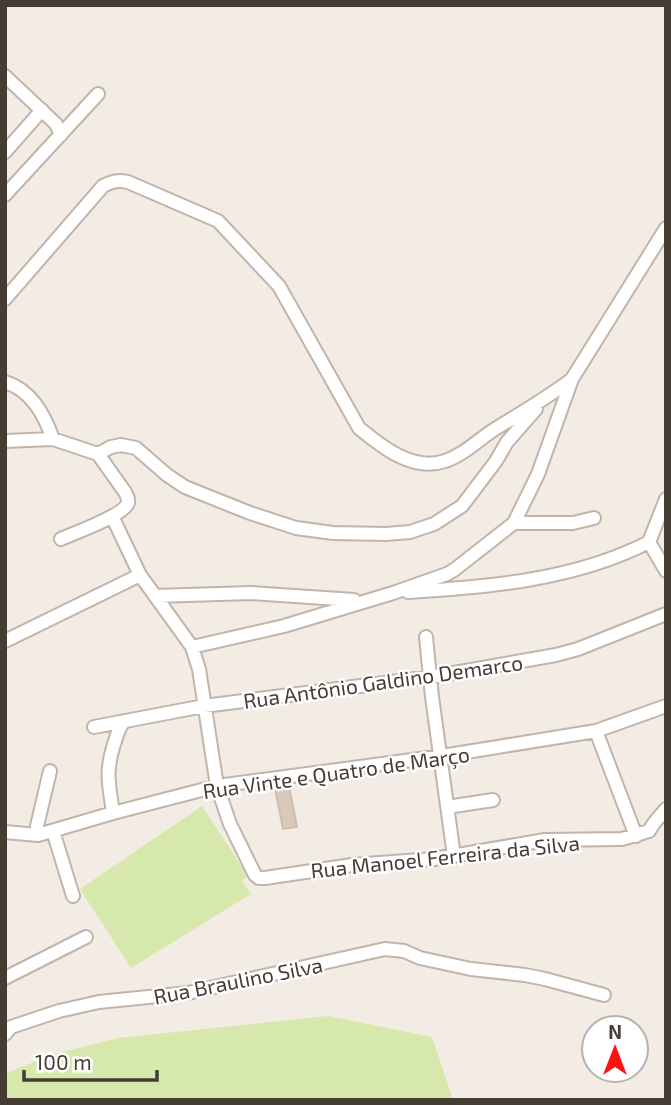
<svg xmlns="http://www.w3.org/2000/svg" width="671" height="1105" font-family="'Exo 2',sans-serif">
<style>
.green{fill:#d7e8ac}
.building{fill:#d8c9bd;stroke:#d0bdad;stroke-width:2}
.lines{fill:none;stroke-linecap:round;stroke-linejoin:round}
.minor-casing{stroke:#c1b5aa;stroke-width:16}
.minor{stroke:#fff;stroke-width:12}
.labels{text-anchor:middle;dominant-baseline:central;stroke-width:5;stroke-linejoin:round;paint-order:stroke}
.street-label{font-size:21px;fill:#453c34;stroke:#fff}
</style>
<rect width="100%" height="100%" fill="#f3ece5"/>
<path class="green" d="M202 806 248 876 242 881 251 894 131 968 80 889Z
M328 1016 432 1037 453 1100H5V1074L50 1055 118 1038Z"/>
<path class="building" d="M289 786 297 827 283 829 275 789Z"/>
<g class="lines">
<defs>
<path id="minor" d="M5 76 56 124 61 135
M5 152 42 110
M5 195 98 94
M5 299 103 186C113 181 118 180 128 182L218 221 279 286 359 428C382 447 413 472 445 461 464 455 479 439 495 429 521 413 547 398 572 379
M5 382C31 390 44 414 53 439
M5 441 53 439 98 454
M98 454 111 447 121 445 136 448 167 475 185 487 250 513 296 528 333 533 386 534 410 532 434 524 462 506 496 461 507 442 536 409
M112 516 140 575 192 647 199 669 217 786 230 824 255 875 259 878H265L352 865 434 859 545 840 622 839 649 831 654 823 666 809
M514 523H573L594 518
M61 539C74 533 123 516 128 503 129 498 127 496 125 492L98 454
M649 542 666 499
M649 542 666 571
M408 592C489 587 575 580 649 542
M155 596 251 593 354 600
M426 637 432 697 454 856
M5 641 140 575
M192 647 284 626 393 593 447 574 454 570 514 523 538 474 572 379 666 228
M94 727 204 706 431 677 556 655 578 649 666 614
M596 731 636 836
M447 807 493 800
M113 813C109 784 105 772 114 744 117 736 118 729 123 723
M53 831 73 896
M5 832 38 835 113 813 217 786 442 756 596 731 666 706
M38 835 37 826 50 771
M5 978 86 937
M5 1034 11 1027 59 1011 99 1002 188 993 385 949 404 951 420 958 471 969 525 975 545 979 604 995"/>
</defs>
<use href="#minor" class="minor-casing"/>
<use href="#minor" class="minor"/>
</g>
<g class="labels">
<g class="street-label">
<text transform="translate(383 681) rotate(-8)">Rua Antônio Galdino Demarco</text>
<text transform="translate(336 772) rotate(-8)">Rua Vinte e Quatro de Março</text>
<text transform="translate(445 856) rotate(-6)">Rua Manoel Ferreira da Silva</text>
<text transform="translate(238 980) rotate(-11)">Rua Braulino Silva</text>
</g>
</g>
<rect width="671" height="1105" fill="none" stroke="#453c34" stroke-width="14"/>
<g transform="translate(615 1049)"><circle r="33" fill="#ffffff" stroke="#b5b1ae" stroke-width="2"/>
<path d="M0-5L12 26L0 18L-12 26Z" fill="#fe1013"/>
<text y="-10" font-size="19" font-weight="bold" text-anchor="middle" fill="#453c34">N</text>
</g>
<path d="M24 1070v10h133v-10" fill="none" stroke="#453c34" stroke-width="3.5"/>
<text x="35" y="1070" font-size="21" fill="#453c34" stroke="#ffffff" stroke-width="5" paint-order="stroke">100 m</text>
</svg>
